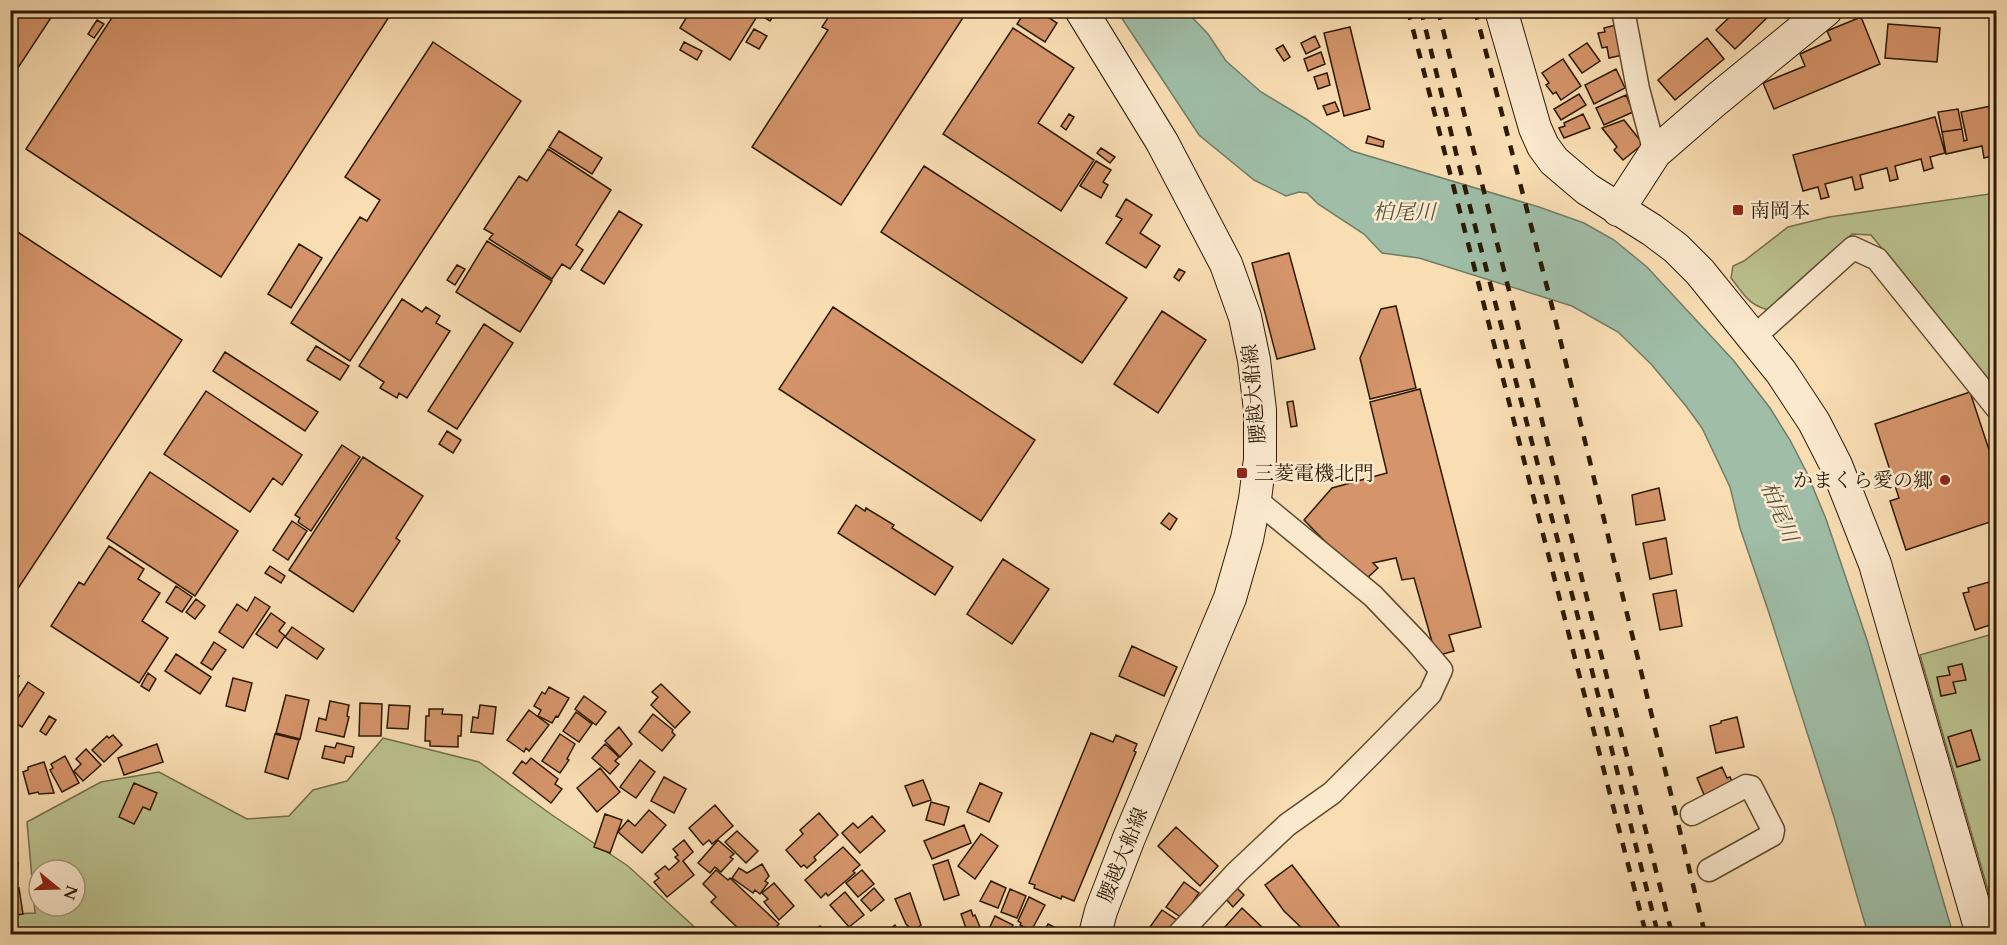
<svg xmlns="http://www.w3.org/2000/svg" width="2007" height="945" font-family="Cardo,'Noto Serif JP',serif">
<style>
.green{fill:#bbc28f;stroke:#746e49;stroke-width:1.5;fill-rule:evenodd}
.water{fill:#9fbda7;stroke:#717c65;stroke-width:1.5}
.building{fill:#d5946a;stroke:#2c1a03;stroke-width:1.5}
.lines{fill:none;stroke-linecap:round;stroke-linejoin:round}
.street-casing{stroke:#5f4b2f;stroke-width:25}
.secondary-casing{stroke:#2c1a03;stroke-width:34}
.street{stroke:#fbe9ce;stroke-width:22}
.secondary{stroke:#fbe9ce;stroke-width:32}
.rail{stroke:#2c1a03;stroke-width:4.5;stroke-dasharray:10 10;stroke-linecap:butt}
.poi-dot{fill:#8f2418;stroke:#fbe9ce;stroke-width:2}
.labels{text-anchor:middle;dominant-baseline:central;stroke-width:5;stroke-linejoin:round;paint-order:stroke}
.poi-label{font-size:20px;fill:#2c1a03;stroke:#fbe9ce;text-anchor:start}
.street-label{font-size:20px;fill:#2c1a03;stroke:#fbe9ce}
.water-label{font-size:21px;font-style:italic;fill:#54533c;stroke:#fbe9ce}
</style>
<rect width="100%" height="100%" fill="#f9ddb3"/>
<filter id="stains"><feTurbulence type="fractalNoise" baseFrequency=".00333" numOctaves="4"/><feColorMatrix values="0 0 0 0 .2 0 0 0 0 .09 0 0 0 0 .02 0 0 0 .5 -.17"/></filter>
<radialGradient id="worn" r=".72"><stop offset=".6" stop-color="#630" stop-opacity="0"/><stop offset="1" stop-color="#630" stop-opacity=".3"/></radialGradient>
<path class="green" d="M1996 193V389L1871 235 1852 234 1773 311C1749 306 1746 297 1731 278L1733 266 1744 261 1788 227 1829 217Z
M1996 633V918L1920 655Z
M383 738 479 762 552 815 628 866 702 934H11V914L35 913 27 822 101 782 159 772 247 819 289 816 313 790 347 781ZM39 870H75V906H39Z"/>
<path class="water" d="M1117 11H1186L1208 34 1226 61 1261 92 1306 119 1352 151 1539 207 1584 223 1614 240 1647 267 1734 361 1770 408 1790 440 1807 473 1826 519 1867 640 1953 934H1868L1834 817 1768 610 1740 528 1730 487 1702 428 1686 406 1651 364 1618 332 1572 306 1419 258 1382 253 1364 234 1318 204 1307 193 1299 192 1286 196 1254 180 1199 135Z"/>
<path class="building" d="M10 10H56L10 80Z
M117 10H379L389 17 221 277 26 149Z
M691 10H761L730 60 680 28Z
M769 10 777 11 770 21 765 18Z
M833 10 840 12 841 10H968L841 205 752 147 828 30 822 27Z
M1026 10H1037L1057 23 1045 42 1017 24Z
M1737 10H1775L1735 49 1716 30Z
M1861 17 1880 64 1774 109 1763 83 1805 66 1800 54 1831 40 1827 31Z
M97 20 104 24 94 38 88 34Z
M1888 24 1940 28 1937 62 1885 58Z
M1616 25 1623 55 1609 58 1607 47 1602 48 1598 33 1605 32 1604 28Z
M1350 27 1370 109 1344 116 1324 33Z
M1013 28 1074 68 1038 123 1094 160 1061 211 943 134Z
M754 29 767 36 759 49 746 42Z
M1315 36 1320 47 1306 54 1301 43Z
M1707 38 1724 59 1675 100 1658 80Z
M433 42 521 101 350 361 291 323 360 217 367 221 380 200 345 177Z
M684 42 702 51 697 60 680 50Z
M1587 43 1600 61 1582 73 1569 55Z
M1283 45 1290 57 1284 61 1276 49Z
M1321 52 1325 64 1308 71 1304 59Z
M1563 59 1581 86 1561 100 1556 92 1553 94 1546 85 1549 83 1542 73Z
M1616 69 1625 88 1594 104 1585 85Z
M1327 73 1330 85 1318 89 1314 77Z
M1579 94 1586 105 1561 120 1554 109Z
M1626 95 1633 112 1604 125 1596 108Z
M1335 102 1339 111 1327 115 1323 106Z
M1996 105V144L1990 145 1992 156 1984 158 1982 146 1946 154 1942 132 1962 129 1964 141 1967 140 1961 112Z
M1958 109 1962 129 1942 132 1938 112Z
M1069 114 1074 117 1066 130 1061 126Z
M1583 114 1590 128 1564 138 1559 128 1565 126 1564 123Z
M1935 117 1945 153 1930 157 1933 168 1924 171 1921 159 1895 166 1898 179 1890 181 1887 168 1860 175 1863 188 1855 190 1852 177 1825 184 1829 197 1821 199 1818 187 1803 191 1793 155Z
M1624 120 1643 144 1623 160 1614 150 1617 147 1602 128Z
M559 131 602 158 592 174 549 147Z
M1368 136 1384 141 1383 147 1366 143Z
M1101 148 1115 157 1110 163 1097 153Z
M548 149 611 190 576 245 583 250 570 269 562 264 552 279 489 239 493 234 484 229 519 176 527 181Z
M1096 161 1111 170 1103 182 1108 185 1101 198 1080 186Z
M924 166 1127 298 1082 363 881 232Z
M1126 199 1152 215 1140 233 1160 246 1146 268 1106 243 1122 219 1116 216Z
M619 211 642 225 604 284 581 270Z
M10 227 182 340 11 599H10Z
M487 241 552 281 520 332 456 292Z
M299 244 322 258 291 308 268 294Z
M1289 253 1315 349 1277 359 1252 263Z
M457 265 465 269 455 285 447 280Z
M1179 269 1185 272 1179 281 1174 277Z
M402 299 422 312 426 307 440 316 436 323 450 331 407 398 399 393 397 398 380 388 384 382 359 366Z
M1396 306 1416 388 1370 399 1360 358 1381 309Z
M833 307 1035 440 981 521 779 389Z
M1162 311 1206 340 1158 413 1114 384Z
M484 324 513 343 457 429 428 411Z
M316 346 349 366 340 380 307 360Z
M225 352 318 412 305 431 213 371Z
M1420 389 1481 627 1449 635 1454 651 1436 656 1414 578 1402 580 1396 558 1373 563 1378 568 1364 581 1304 520 1332 488 1387 473 1370 402Z
M206 391 302 455 282 485 273 478 250 512 164 454Z
M1970 392 1993 462 1996 461V520L1906 550 1890 501 1899 498 1875 424Z
M1293 401 1297 426 1291 427 1287 402Z
M447 431 461 440 453 453 439 444Z
M342 445 360 457 311 531 298 522 300 518 295 515Z
M363 457 423 496 396 538 400 541 353 612 289 570Z
M150 472 238 531 195 596 107 538Z
M1659 488 1665 520 1636 525 1632 495Z
M856 505 865 511 866 508 894 525 892 528 953 567 935 595 838 533Z
M1169 513 1177 519 1170 530 1161 523Z
M292 521 307 531 288 560 273 550Z
M1666 538 1672 574 1650 579 1643 543Z
M109 546 144 569 138 579 160 593 142 621 168 638 139 683 51 626 79 582 84 585Z
M1003 559 1049 589 1012 644 967 614Z
M270 566 285 576 281 583 265 573Z
M1996 580V623L1975 630 1963 593 1969 592 1968 588Z
M176 586 192 597 182 612 166 602Z
M1676 590 1682 626 1660 630 1653 594Z
M255 597 270 607 243 648 219 632 237 604 247 611Z
M196 599 205 606 195 619 186 612Z
M271 613 285 623 279 631 285 636 277 648 256 634Z
M292 627 324 649 317 659 285 637Z
M214 642 226 650 212 670 201 663Z
M1132 646 1177 667 1164 696 1119 676Z
M176 654 211 677 200 694 165 671Z
M1962 664 1966 680 1953 682 1956 693 1941 696 1937 677 1950 675 1948 667Z
M10 671 19 676 10 689Z
M148 673 156 679 149 691 141 686Z
M233 678 252 683 245 711 226 706Z
M28 682 44 693 22 727 10 720V710Z
M661 684 690 712 675 728 651 705 658 697 652 692Z
M549 687 569 698 558 717 556 716 552 723 538 716 541 710 534 706 542 692 545 694Z
M286 695 309 700 300 739 276 733Z
M584 696 606 712 596 725 575 709Z
M330 701 349 705 347 716 349 717 344 737 316 731 319 718 326 720Z
M360 703 382 704 381 736H359Z
M389 705 410 706 408 729 387 728Z
M480 705 496 707 493 734 471 732 473 717 478 718Z
M429 709H443L442 714 462 715 461 736H458V747L430 746V741H425L426 716H429Z
M529 710 549 725 529 751 526 748 524 752 507 740Z
M576 712 592 724 579 742 563 731Z
M653 714 673 730 672 732 675 735 662 751 639 732Z
M49 716 56 720 46 735 40 731Z
M1737 717 1744 747 1716 753 1710 726 1721 723V721Z
M619 727 632 744 620 757 605 741Z
M1971 730 1980 760 1957 767 1948 737Z
M1091 733 1113 742 1116 735 1137 744 1134 751 1136 752 1074 901 1062 896 1061 899 1034 888 1035 885 1029 883Z
M275 734 299 740 288 779 265 772Z
M560 734 575 744 567 759 569 760 560 773 542 761Z
M113 735 122 745 104 762 92 750 107 736 109 738Z
M337 743 354 747 352 757 346 756 344 763 322 758 325 746 335 748Z
M157 744 163 762 124 775 118 758Z
M605 744 619 757 615 761 619 764 610 774 592 758Z
M86 749 101 765 83 781 74 771 81 764 76 759Z
M65 756 79 783 62 792 50 770 53 768 51 764Z
M531 758 558 779 555 784 562 789 551 803 513 773 522 761 526 764Z
M640 760 655 772 636 798 620 787Z
M44 762 54 793 39 794 38 792 29 794 23 772 28 770V767Z
M1722 767 1727 778 1730 777 1733 784 1705 797 1697 778Z
M600 768 620 792 597 812 577 788Z
M664 777 686 789 674 813 651 801Z
M923 780 931 800 913 806 905 786Z
M134 783 157 793 150 810 143 807 134 824 119 817Z
M980 783 1002 793 989 822 967 812Z
M931 802 949 807 944 825 926 820Z
M715 805 733 826 712 844 709 840 703 845 689 828Z
M649 810 666 825 642 853 618 832 628 820 635 826Z
M819 813 838 835 814 857 816 860 807 868 804 865 801 867 786 850 803 834 800 830Z
M605 814 622 820 610 853 594 847Z
M872 816 885 831 860 853 842 833 853 823 858 828Z
M964 825 971 843 932 859 924 841Z
M1176 827 1218 866 1200 886 1158 846Z
M737 831 758 851 746 863 725 842Z
M981 834 998 846 975 879 958 866Z
M684 840 693 852 683 861 694 875 667 897 654 882 659 878 655 874 665 866 669 870 679 861 675 857 678 855 673 849Z
M718 840 734 854 730 857 733 859 721 872 715 867 710 873 698 863Z
M843 847 860 865 853 871 855 873 828 896 826 893 821 898 805 880Z
M948 860 959 895 944 900 933 865Z
M10 863H18L17 882 10 881Z
M762 864 769 876 765 881 768 883 760 894 755 890 753 893 732 878 739 868 747 873Z
M1292 865 1345 934H1308L1284 911 1265 885Z
M716 870 728 880 730 878 779 924 769 934H742L743 933 711 902 716 897 703 884Z
M862 870 874 884 858 897 846 883Z
M991 881 1006 888 998 908 980 901Z
M1184 882 1199 893 1182 918 1166 907Z
M774 883 794 906 779 920 764 902 768 899 762 893Z
M1236 887 1244 895 1233 907 1225 898Z
M19 888 23 914 10 916V890Z
M874 888 884 900 871 911 861 900Z
M1010 889 1026 896 1017 918 1001 912Z
M845 892 864 915 849 927 830 905Z
M910 893 921 925 913 931 906 924 895 899Z
M1029 897 1045 905 1031 931 1020 925 1021 923 1018 921Z
M1242 908 1265 930 1260 934H1227L1223 929Z
M971 910 973 916 975 915 982 932 974 934H968L961 914Z
M1162 910 1177 920 1168 934H1145Z
M995 916 1013 925 1008 934H991L992 933 988 931Z
M1048 924 1068 934H1043Z
M895 925 900 934H883Z
M820 926 828 934H811Z
M1016 927 1032 934H1013Z"/>
<g class="lines">
<defs>
<path id="street" d="M1623 10 1638 89 1655 153
M1754 337 1853 248 1877 259 1996 407
M1692 814 1746 786 1751 787 1773 830 1772 835 1709 870
M1179 934 1237 872 1287 825 1332 793 1371 754 1430 694 1441 670 1417 642 1373 596 1255 499"/>
<path id="secondary" d="M1081 10 1162 142 1226 264 1245 317 1254 360 1260 410V459L1255 499 1247 539 1230 598 1129 838 1101 911 1095 934
M1501 10 1535 128 1543 146 1554 161 1587 189 1652 230 1676 248 1700 272 1781 372 1814 422 1836 465 1875 564 1982 934
M1618 210 1655 153 1716 100 1826 10"/>
</defs>
<use href="#street" class="street-casing"/>
<use href="#secondary" class="secondary-casing"/>
<use href="#street" class="street"/>
<use href="#secondary" class="secondary"/>
<path class="rail" d="M1408 10 1646 934
M1421 10 1459 165 1590 663 1658 934
M1438 10 1672 934
M1475 10 1553 310 1705 934"/>
</g>
<g class="poi-dot">
<rect x="1732" y="204" width="12" height="12" rx="3"/>
<rect x="1236" y="467" width="12" height="12" rx="3"/>
<circle cx="1945" cy="480" r="6"/>
</g>
<g class="labels">
<g class="poi-label">
<text x="1750" y="210">南岡本</text>
<text x="1254" y="473">三菱電機北門</text>
<text x="1933" y="480" text-anchor="end">かまくら愛の郷</text>
</g>
<g class="street-label">
<text transform="translate(1254 394) rotate(-95)">腰越大船線</text>
<text transform="translate(1123 855) rotate(-68)">腰越大船線</text>
</g>
<g class="water-label">
<text x="1404" y="212">柏尾川</text>
<text transform="translate(1779 512) rotate(67)">柏尾川</text>
</g>
</g>
<rect width="2007" height="945" fill="none" stroke="#f9ddb3" stroke-width="36"/>
<rect x="12" y="12" width="1983" height="921" fill="none" stroke="#2c1a03" stroke-width="3"/>
<rect x="18" y="18" width="1971" height="909" fill="none" stroke="#2c1a03" stroke-width="1.5"/>
<g transform="translate(57 888) rotate(109)"><circle r="28" fill="#fbe9ce" stroke="#a8967d" stroke-width="1.5"/>
<path d="M0-4.5L10 22L0 15L-10 22Z" fill="#8f2418"/>
<text y="-9" font-size="16" font-weight="bold" text-anchor="middle" fill="#2c1a03">N</text>
</g>
<rect width="100%" height="100%" filter="url(#stains)"/>
<rect width="100%" height="100%" fill="url(#worn)"/>
</svg>
